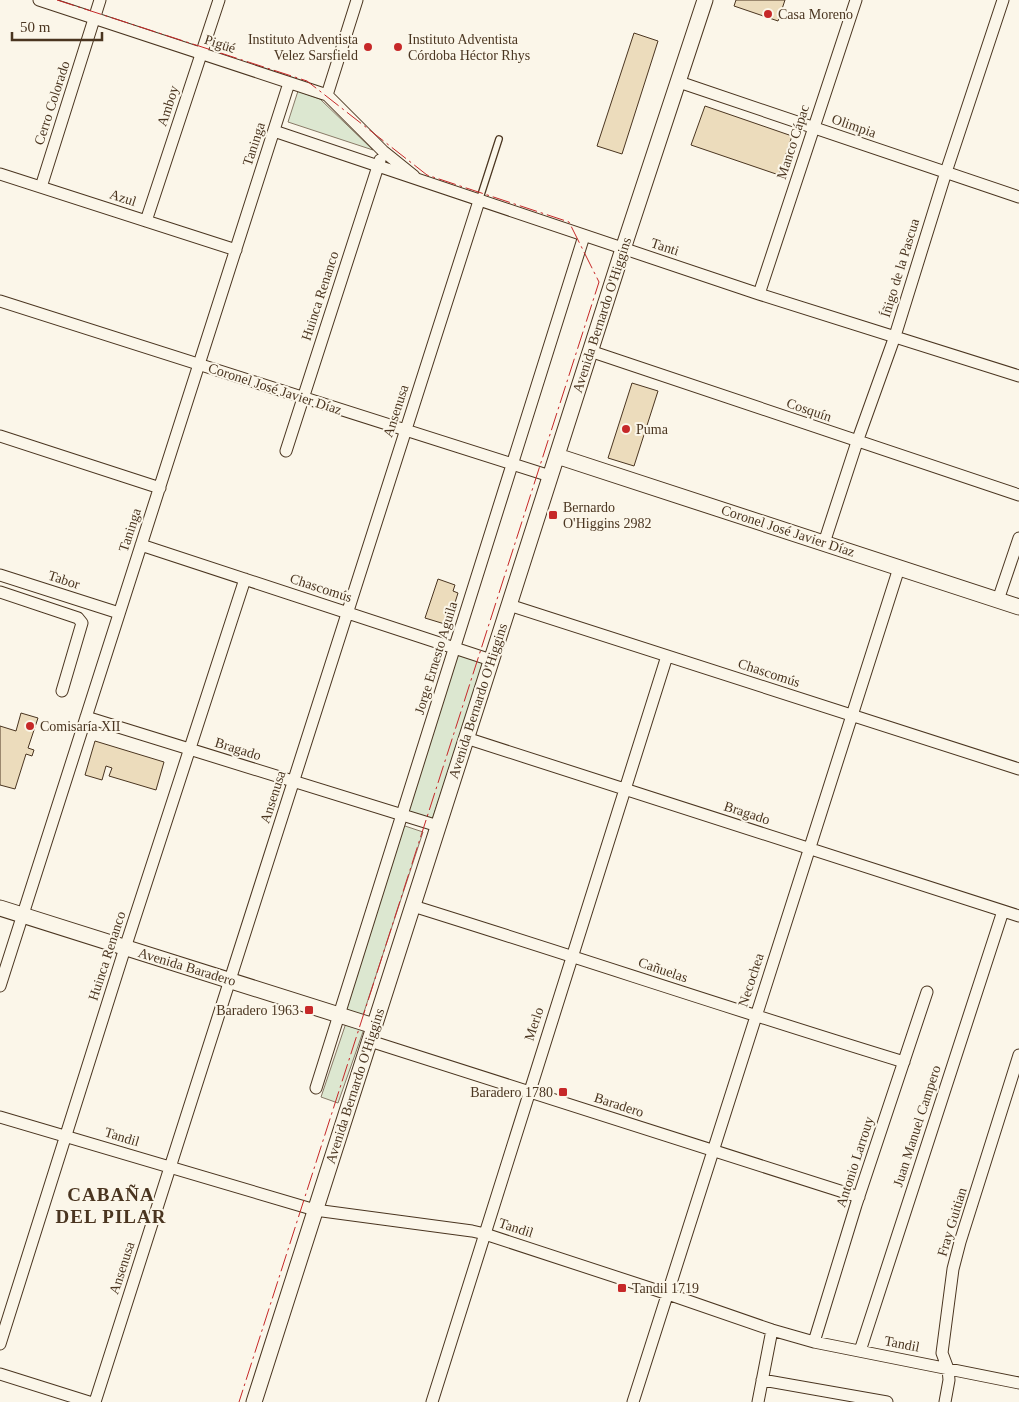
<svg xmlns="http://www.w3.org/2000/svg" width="1019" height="1402" font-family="'Times New Roman',serif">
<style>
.green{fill:#dce7d0;stroke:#887966}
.building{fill:#ecdcbc;stroke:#4a3520}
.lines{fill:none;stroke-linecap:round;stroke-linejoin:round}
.lane-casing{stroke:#4a3520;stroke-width:8}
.street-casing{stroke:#4a3520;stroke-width:13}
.secondary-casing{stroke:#4a3520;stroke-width:17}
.lane{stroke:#fbf6e9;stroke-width:5.5}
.street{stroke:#fbf6e9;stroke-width:11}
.secondary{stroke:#fbf6e9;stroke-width:15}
.power{stroke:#c62828;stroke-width:1;stroke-dasharray:18 4 2.5 4;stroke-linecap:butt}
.poi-dot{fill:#c62828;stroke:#fbf6e9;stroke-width:2}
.labels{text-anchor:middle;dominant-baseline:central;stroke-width:4;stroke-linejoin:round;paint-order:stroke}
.poi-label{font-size:14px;fill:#4a3520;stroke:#fbf6e9;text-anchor:start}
.street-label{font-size:14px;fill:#4a3520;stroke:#fbf6e9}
.district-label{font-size:19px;font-weight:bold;letter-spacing:1px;fill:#4a3520;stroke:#fbf6e9}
</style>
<rect width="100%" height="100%" fill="#fbf6e9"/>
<path class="green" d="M298 91 320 99 373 150 288 122Z
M458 653 485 661 432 820 407 813Z
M402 825 423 832 363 1015 342 1008Z
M346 1023 364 1029 338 1103 321 1097Z"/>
<path class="building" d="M736 0H785L778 21 734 6Z
M634 33 658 41 622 154 597 146Z
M705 106 792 136 779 175 691 145Z
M632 383 658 391 634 466 608 458Z
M438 579 455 585 453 591 458 593 448 625 425 618Z
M21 713 38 718 28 748 34 750 32 756 26 754 15 789 0 785V726L16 731Z
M95 741 164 762 156 790 109 776 112 768 106 766 102 780 85 775Z"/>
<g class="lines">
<defs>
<path id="lane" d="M479 201 499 139"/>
<path id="street" d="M39 0 327 95 383 151 414 176
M679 82 1019 197
M327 95 357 0
M274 131 759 294 1019 376
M0 174 236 250
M41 187 100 0
M146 221 219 0
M759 294 856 0
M0 301 550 476
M590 351 1019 495
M0 436 160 488
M286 451 380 160
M824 543 857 442 895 336 946 172 1003 0
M141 545 491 660
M0 575 119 613
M0 592 78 618 82 623 62 691
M998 600 1019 538
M509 605 1019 769
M86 717 438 826
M466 738 1019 916
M413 906C577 957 740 1012 904 1062
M0 986 289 83
M370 1041 859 1197
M316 1088 584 236
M0 1117 315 1210 472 1231 485 1234 668 1294 772 1330 814 1342 1019 1383
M814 1342 856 1205 927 992
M0 1344 125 948 245 579
M860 1351 1003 911
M0 1374 89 1402
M762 1380 887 1402
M95 1402 479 201
M432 1402 667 656
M633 1402 899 568
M758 1402 772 1330
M945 1402 949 1380 948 1369 942 1353 953 1269 960 1242 1019 1055"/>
<path id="secondary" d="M557 456 1019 607
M0 908 374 1026
M254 1402 623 249 705 0"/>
</defs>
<use href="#lane" class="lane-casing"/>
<use href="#street" class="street-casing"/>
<use href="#secondary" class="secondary-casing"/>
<use href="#lane" class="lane"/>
<use href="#street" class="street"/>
<use href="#secondary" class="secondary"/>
<path class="power" d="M57 0 307 81 427 175 569 222 599 282 239 1402"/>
</g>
<g class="poi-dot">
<circle cx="768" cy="14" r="5"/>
<circle cx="368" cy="47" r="5"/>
<circle cx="398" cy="47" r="5"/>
<circle cx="626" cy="429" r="5"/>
<rect x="548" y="510" width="10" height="10" rx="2.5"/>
<circle cx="30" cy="726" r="5"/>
<rect x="304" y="1005" width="10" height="10" rx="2.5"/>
<rect x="558" y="1087" width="10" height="10" rx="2.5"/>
<rect x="617" y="1283" width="10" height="10" rx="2.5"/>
</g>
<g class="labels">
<g class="poi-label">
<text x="778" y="14">Casa Moreno</text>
<text x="358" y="39" text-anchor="end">Instituto Adventista<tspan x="358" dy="16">Velez Sarsfield</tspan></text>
<text x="408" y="39">Instituto Adventista<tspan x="408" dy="16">Córdoba Héctor Rhys</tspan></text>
<text x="636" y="429">Puma</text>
<text x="563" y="507">Bernardo<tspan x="563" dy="16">O'Higgins 2982</tspan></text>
<text x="40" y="726">Comisaría XII</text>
<text x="299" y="1010" text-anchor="end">Baradero 1963</text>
<text x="553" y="1092" text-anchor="end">Baradero 1780</text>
<text x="632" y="1288">Tandil 1719</text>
</g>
<g class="street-label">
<text transform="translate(220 44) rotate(18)">Pigüé</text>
<text transform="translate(52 103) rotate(-72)">Cerro Colorado</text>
<text transform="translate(168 106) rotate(-72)">Amboy</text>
<text transform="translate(854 126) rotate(19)">Olimpia</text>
<text transform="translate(793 142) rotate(-72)">Manco Cápac</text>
<text transform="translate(254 144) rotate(-72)">Taninga</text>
<text transform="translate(123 198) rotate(18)">Azul</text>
<text transform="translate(665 247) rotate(18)">Tanti</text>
<text transform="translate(900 268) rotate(-73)">Íñigo de la Pascua</text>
<text transform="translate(320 296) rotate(-72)">Huinca Renanco</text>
<text transform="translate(602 315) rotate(-72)">Avenida Bernardo O'Higgins</text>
<text transform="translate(275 389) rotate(18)">Coronel José Javier Díaz</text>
<text transform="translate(809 410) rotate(19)">Cosquín</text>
<text transform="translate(396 411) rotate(-72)">Ansenusa</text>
<text transform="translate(130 530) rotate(-72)">Taninga</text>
<text transform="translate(788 531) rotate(18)">Coronel José Javier Díaz</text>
<text transform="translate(64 580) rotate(18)">Tabor</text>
<text transform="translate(321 588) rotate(18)">Chascomús</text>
<text transform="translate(436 658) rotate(-73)">Jorge Ernesto Aguila</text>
<text transform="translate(769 673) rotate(18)">Chascomús</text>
<text transform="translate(478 701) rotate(-72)">Avenida Bernardo O'Higgins</text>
<text transform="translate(238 749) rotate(17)">Bragado</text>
<text transform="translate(273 797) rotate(-72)">Ansenusa</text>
<text transform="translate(747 813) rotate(18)">Bragado</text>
<text transform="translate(107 956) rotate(-72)">Huinca Renanco</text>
<text transform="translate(187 967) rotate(17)">Avenida Baradero</text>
<text transform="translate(663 970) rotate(19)">Cañuelas</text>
<text transform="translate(751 980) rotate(-72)">Necochea</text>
<text transform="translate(534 1024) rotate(-72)">Merlo</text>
<text transform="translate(355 1086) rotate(-72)">Avenida Bernardo O'Higgins</text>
<text transform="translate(619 1105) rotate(18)">Baradero</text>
<text transform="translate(917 1126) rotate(-72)">Juan Manuel Campero</text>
<text transform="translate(122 1137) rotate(17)">Tandil</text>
<text transform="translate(855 1162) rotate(-72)">Antonio Larrouy</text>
<text transform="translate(952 1222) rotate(-73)">Fray Guitian</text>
<text transform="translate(516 1228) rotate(18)">Tandil</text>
<text transform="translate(122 1268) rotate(-72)">Ansenusa</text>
<text transform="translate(902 1344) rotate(11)">Tandil</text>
</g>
<g class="district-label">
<text x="111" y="1194">CABAÑA<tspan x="111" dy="22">DEL PILAR</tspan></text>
</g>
</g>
<path d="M12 32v8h90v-8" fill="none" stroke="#4a3520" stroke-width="2.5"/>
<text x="20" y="32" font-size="15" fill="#4a3520" stroke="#fbf6e9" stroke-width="4" paint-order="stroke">50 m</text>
</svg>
